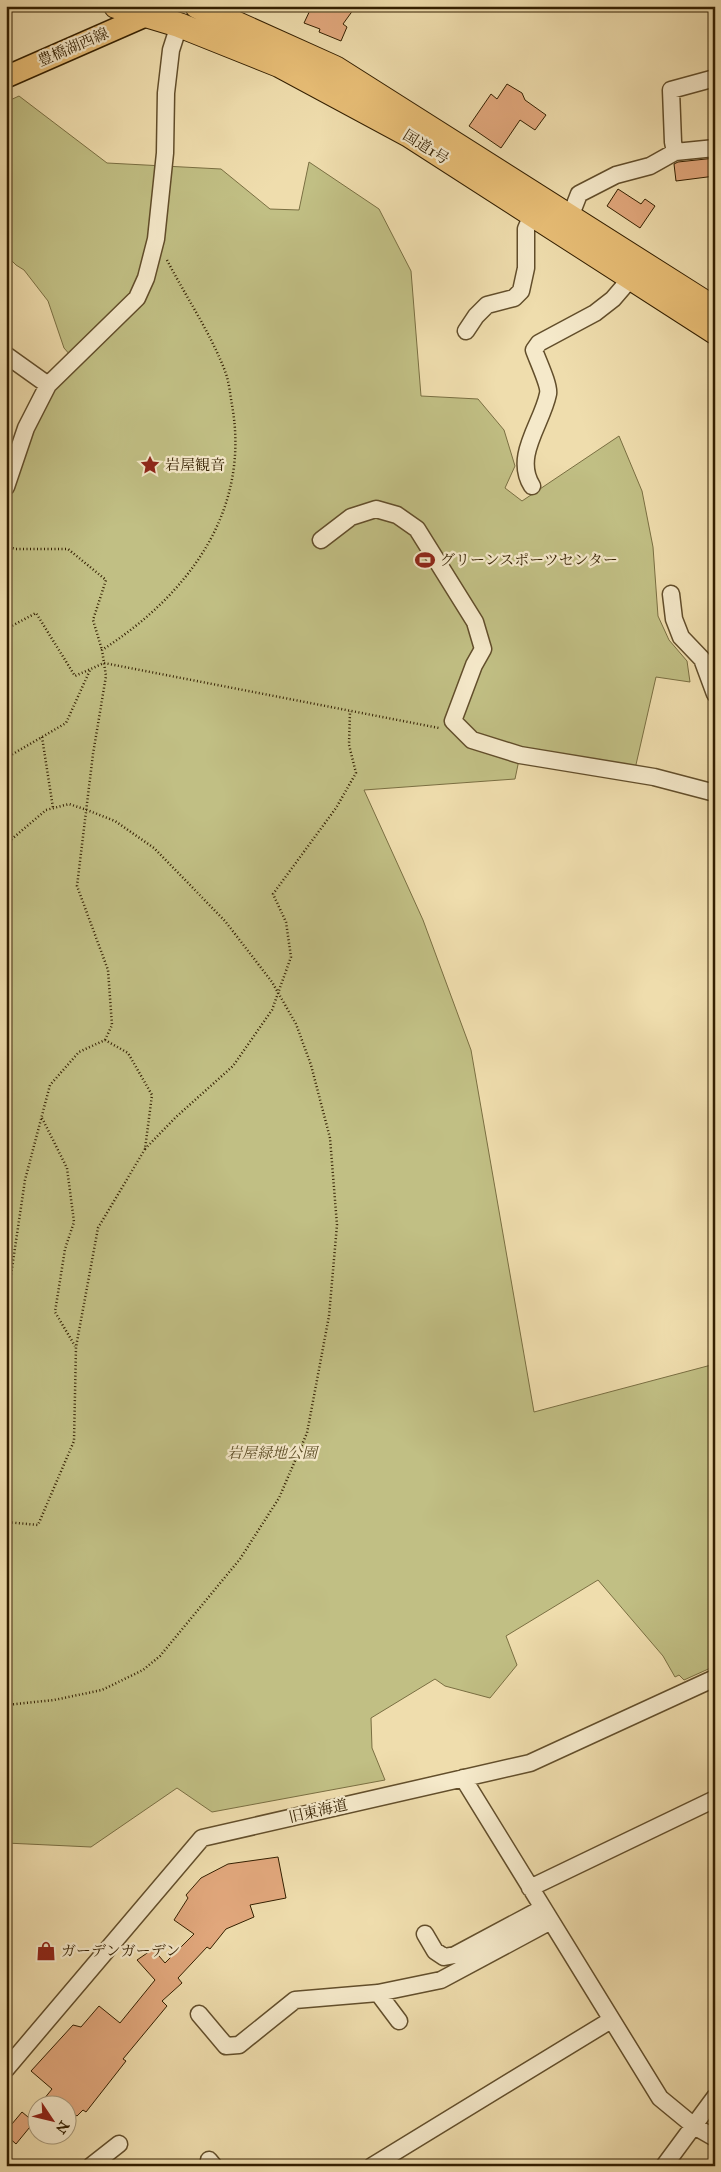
<svg xmlns="http://www.w3.org/2000/svg" width="721" height="2172" font-family="'IM FELL Great Primer','Noto Serif JP',serif">
<style>
.green{fill:#c1bf84;stroke:#7a6f42}
.building{fill:#e2a87d;stroke:#331f00}
.lines{fill:none;stroke-linecap:round;stroke-linejoin:round}
.minor-casing{stroke:#624e2b;stroke-width:19}
.major-casing{stroke:#331f00;stroke-width:24}
.highway-casing{stroke:#331f00;stroke-width:26}
.path{stroke:#331f00;stroke-width:2.5;stroke-dasharray:1 2.5;stroke-linecap:butt}
.minor{stroke:#f5e9ca;stroke-width:16}
.major{stroke:#e8be76;stroke-width:21}
.highway{stroke:#e8be76;stroke-width:24}
.labels{text-anchor:middle;dominant-baseline:central;stroke-width:4.5;stroke-linejoin:round;paint-order:stroke}
.street-label{font-size:15px;fill:#331f00;stroke:#f5e9ca}
.poi-label{font-size:15px;fill:#331f00;stroke:#f5e9ca;text-anchor:start}
.park-label{font-size:15px;font-style:italic;fill:#5e4f28;stroke:#f5e9ca}
</style>
<rect width="100%" height="100%" fill="#efddad"/>
<filter id="stains"><feTurbulence type="fractalNoise" baseFrequency=".004" numOctaves="4"/><feColorMatrix values="0 0 0 0 .2 0 0 0 0 .09 0 0 0 0 .02 0 0 0 .5 -.17"/></filter>
<radialGradient id="worn" r=".72"><stop offset=".6" stop-color="#630" stop-opacity="0"/><stop offset="1" stop-color="#630" stop-opacity=".3"/></radialGradient>
<path class="green" d="M19 96 107 163 221 169 270 209 299 210 309 162 379 209 411 271 421 396 478 399 504 430 515 466 505 488 522 501 619 436 642 491 653 547 658 616 669 640 687 661 690 682 656 677 635 769 520 755 515 779 364 790 423 920 471 1050 534 1412 715 1364V1666L684 1680 679 1675 675 1677 663 1656 598 1580 506 1636 517 1665 490 1698 445 1686 435 1679 371 1718 372 1748 385 1780 212 1812 177 1788 91 1847 6 1843V494L36 414 71 356 64 348 48 301 24 270 16 265 6 255V102Z"/>
<path class="building" d="M312 6H356L343 24 347 27 341 41 319 32 320 29 304 23Z
M507 84 522 93 525 100 546 115 535 130 520 120 501 148 469 126 491 94 497 99Z
M715 158V176L676 181 674 164 678 162Z
M618 189 641 204 645 199 655 206 640 228 607 206Z
M278 1857 286 1898 250 1905 254 1917 226 1929 210 1949 207 1947 178 1978 182 1983 162 2001 167 2006 123 2059 126 2061 86 2112 83 2110 77 2116 68 2110V2104H40L52 2089 31 2071 73 2025 81 2027 99 2006 120 2023 155 1980 137 1960 153 1949 165 1963 194 1934 174 1920 188 1898 186 1895 201 1878 228 1864Z
M22 2112 34 2122 16 2144 6 2135V2131Z"/>
<g class="lines">
<defs>
<path id="minor" d="M675 152 673 142 671 90 715 78
M570 217 579 194 616 175 650 166 675 152 715 148
M466 331 476 316 487 305 514 298 521 291 526 268V229L532 215
M6 355 48 385
M532 486C513 456 542 424 548 394 550 386 537 359 534 350L539 343 595 313 613 299 631 278
M6 487 26 428 48 385 137 298 146 278 156 239 165 153 166 93 171 50 179 25
M321 540 351 517 376 509 397 515 417 529 475 622 483 649 474 665 453 721 472 740 520 755 654 777 715 793
M671 594 674 619 681 637 702 659 715 694
M463 1778 660 2098 694 2126 715 2138
M530 1888 715 1799
M425 1934 435 1951 444 1957 455 1955 543 1908
M378 1993 399 2021
M199 2014 226 2046 239 2045 295 2000 378 1993 441 1980 551 1921
M6 2069 202 1838 530 1763 715 1678
M209 2160 214 2166
M91 2166 119 2144
M372 2166 611 2020
M664 2166 715 2097"/>
<path id="major" d="M6 77 168 6"/>
<path id="highway" d="M116 6 179 25 279 65 409 135 715 332
M197 6 335 68 715 309"/>
</defs>
<use href="#minor" class="minor-casing"/>
<use href="#major" class="major-casing"/>
<use href="#highway" class="highway-casing"/>
<path class="path" d="M6 546 15 549H68L106 580 93 620 102 650
M6 629 36 613 75 676 104 663 439 728
M42 737 53 808
M6 758 66 723 90 670
M6 844 46 810 69 804 87 810 115 821 154 848 225 921 272 982 296 1024 311 1065 330 1138 337 1225 329 1316 307 1433 279 1498 240 1559 160 1656 143 1670 102 1690 54 1700 6 1705
M105 1040 112 1025 108 970 77 886 93 754 106 676 102 650C188 595 251 511 232 405 230 394 229 381 225 371 210 332 186 297 167 260
M42 1118 67 1168 74 1222 65 1249 55 1312 75 1346
M145 1149 176 1117 233 1066 272 1010 291 957 286 922 273 894 336 808 356 773 349 745 350 711
M6 1278 11 1268
M6 1309 25 1180 50 1085 79 1052 105 1040 128 1053 152 1095 145 1149 98 1228 76 1347 74 1441 38 1525 6 1522
M6 1457V1467"/>
<use href="#minor" class="minor"/>
<use href="#major" class="major"/>
<use href="#highway" class="highway"/>
</g>
<defs>
<symbol id="sight-bare" viewBox="-9 -9 18 18"><path d="M0-6L1.8-2.2L6-1.7L2.9 1.2L3.7 5.4L0 3.3L-3.7 5.4L-2.9 1.2L-6-1.7L-1.8-2.2Z" fill="#8f2418" stroke="#f5e9ca" stroke-width="2.5" paint-order="stroke"/></symbol>
<symbol id="stadium-bare" viewBox="-9 -9 18 18"><path d="M0-5a6.5 5 0 1 0 0 10a6.5 5 0 1 0 0-10ZM-3.5-1.8h7v3.6h-7Z" fill="#8f2418" stroke="#f5e9ca" stroke-width="2.5" paint-order="stroke"/></symbol>
<symbol id="shop-bare" viewBox="-9 -9 18 18"><path d="M-5-2.5h2.3a2.7 3.5 0 0 1 5.4 0H5L5.5 6h-11ZM-1.5-2.5h3a1.5 2.3 0 0 0-3 0Z" fill="#8f2418" stroke="#f5e9ca" stroke-width="2.5" paint-order="stroke"/></symbol>
</defs>
<g fill-rule="evenodd">
<use href="#sight-bare" x="136" y="451" width="28" height="28"/>
<use href="#stadium-bare" x="411" y="546" width="28" height="28"/>
<use href="#shop-bare" x="32" y="1937" width="28" height="28"/>
</g>
<g class="labels">
<g class="street-label">
<text transform="translate(73 47) rotate(-23)">豊橋湖西線</text>
<text transform="translate(426 147) rotate(32)">国道1号</text>
<text transform="translate(318 1811) rotate(-13)">旧東海道</text>
</g>
<g class="poi-label">
<text x="165" y="465">岩屋観音</text>
<text x="440" y="560">グリーンスポーツセンター</text>
<text x="61" y="1951">ガーデンガーデン</text>
</g>
<g class="park-label">
<text x="272" y="1453">岩屋緑地公園</text>
</g>
</g>
<rect width="721" height="2172" fill="none" stroke="#efddad" stroke-width="25"/>
<rect x="8" y="8" width="706" height="2157" fill="none" stroke="#331f00" stroke-width="2.5"/>
<rect x="12" y="12" width="696" height="2147" fill="none" stroke="#331f00"/>
<g transform="translate(52 2120) rotate(125)"><circle r="24" fill="#f5e9ca" stroke="#a79879"/>
<path d="M0-4L9 19L0 12L-9 19Z" fill="#8f2418"/>
<text y="-8" font-size="14" font-weight="bold" text-anchor="middle" fill="#331f00">N</text>
</g>
<rect width="100%" height="100%" filter="url(#stains)"/>
<rect width="100%" height="100%" fill="url(#worn)"/>
</svg>
